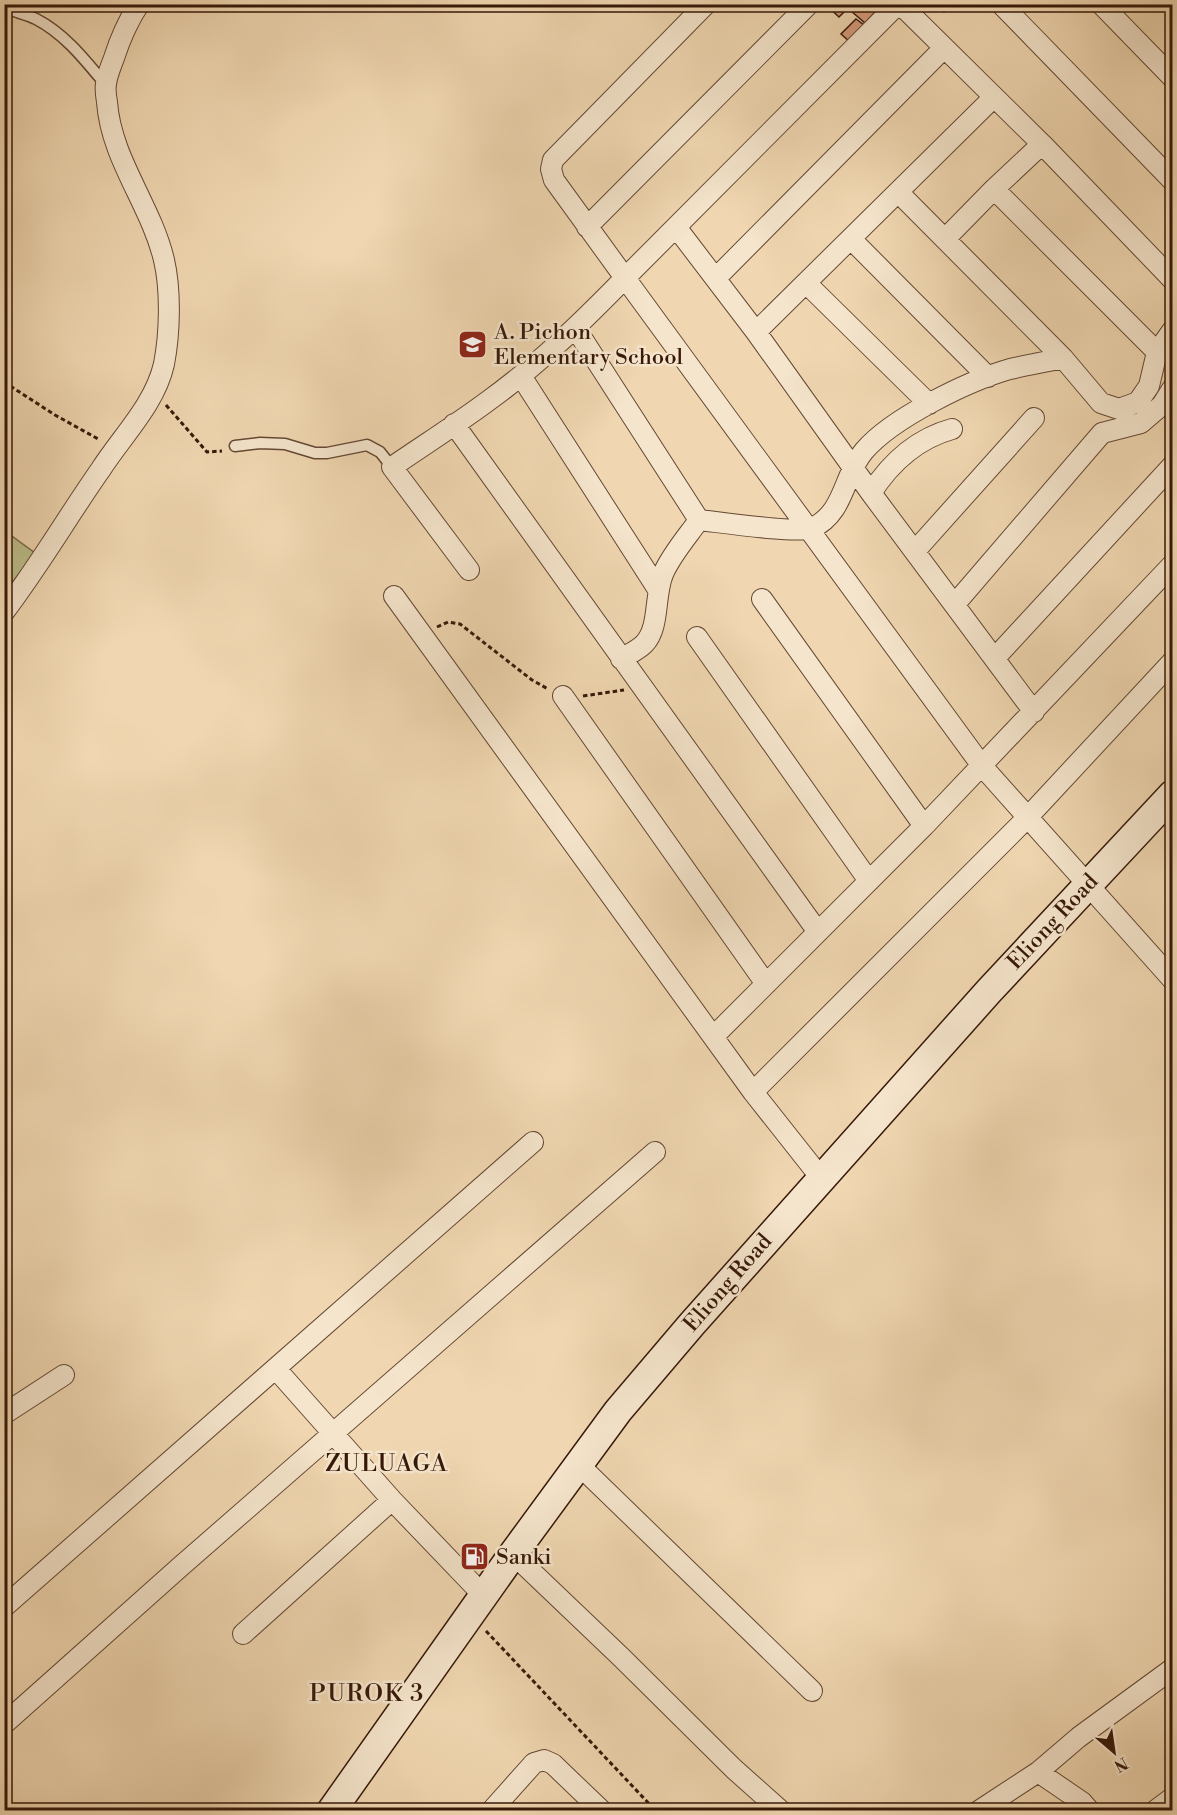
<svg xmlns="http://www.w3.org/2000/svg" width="1177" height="1815" font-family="'Libre Bodoni',serif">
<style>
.green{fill:#bbbe8a;stroke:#786b4a;stroke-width:1.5}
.building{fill:#d79b7b;stroke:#361809;stroke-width:1.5}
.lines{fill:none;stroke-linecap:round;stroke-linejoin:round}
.lane-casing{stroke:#644833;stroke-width:13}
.street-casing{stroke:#644833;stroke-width:22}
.secondary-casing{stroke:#361809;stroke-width:31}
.path{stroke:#361809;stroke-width:3;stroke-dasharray:4.5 3;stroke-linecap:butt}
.lane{stroke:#f5e5cc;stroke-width:10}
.street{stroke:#f5e5cc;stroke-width:20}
.secondary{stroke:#f5e5cc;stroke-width:28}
.labels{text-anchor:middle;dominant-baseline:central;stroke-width:5;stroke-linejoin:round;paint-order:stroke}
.poi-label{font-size:22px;fill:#361809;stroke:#f5e5cc;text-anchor:start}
.street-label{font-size:22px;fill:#361809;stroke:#f5e5cc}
.neighbourhood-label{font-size:24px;letter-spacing:1.5px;fill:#361809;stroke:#f5e5cc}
</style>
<rect width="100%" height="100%" fill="#f0d7b1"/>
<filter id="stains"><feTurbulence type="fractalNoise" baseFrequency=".00333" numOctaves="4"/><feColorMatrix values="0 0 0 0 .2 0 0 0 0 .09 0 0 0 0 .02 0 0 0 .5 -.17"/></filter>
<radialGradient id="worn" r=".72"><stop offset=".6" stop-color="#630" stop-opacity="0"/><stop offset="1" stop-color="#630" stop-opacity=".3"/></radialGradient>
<path class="green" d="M5 531 35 553 5 592Z"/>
<path class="building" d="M825 4H852L839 17Z
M857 4H873L878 9 865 23 851 11Z
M935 4H950L944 12Z
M856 19 864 25 850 42 841 34Z
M475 1546 486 1554 476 1568 464 1560Z"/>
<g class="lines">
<defs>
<path id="lane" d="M4 7C14 12 26 14 36 19 65 34 85 60 105 84
M235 446 260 443 285 444 315 453H327L367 445 380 452 392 467"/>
<path id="street" d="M706 4 553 160 551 169 554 180 625 278 898 4
M900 4 1042 144 1172 279
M1001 4 1172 180
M1101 4 1172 77
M994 189 1157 352
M898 192 1063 358 1101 403 1119 409 1138 402 1149 386 1157 352 1172 331
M587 227 809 4
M676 227 756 332 871 493 1034 712
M851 239 988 377
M945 239 994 189 1042 144
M716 278 944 48
M806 283 929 404
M576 329 699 520
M756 332 994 97
M521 376 657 588
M454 424 818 932
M871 493C891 462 916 439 952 429
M915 551 1034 418
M469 570 392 467C424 445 457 424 488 401 538 365 582 322 625 278L982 766 1172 979
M394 596 753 1092 821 1178
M762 599 924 826
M955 604 1102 433 1141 423 1162 405 1172 389
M4 612C39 566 68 516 101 469 123 435 155 404 164 364 170 333 171 290 164 260 151 205 111 159 107 102 106 96 105 89 106 84 107 75 111 66 114 58 120 39 128 21 139 4
M697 637 869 881
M995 658 1172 466
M621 659C629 654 638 650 644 644 660 628 654 596 663 574 671 555 687 537 699 520 718 522 800 534 812 528 845 513 843 475 864 451 892 418 968 381 1010 369 1027 365 1045 362 1063 358
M563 696 766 984
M714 1036 924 826 1172 565
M753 1092 1027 818 1172 662
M276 1369 392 1500 484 1596
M4 1414 64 1375
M578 1464 812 1691
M513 1554 622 1658 734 1769 780 1810
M4 1607 533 1142
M243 1634 392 1500
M4 1724 180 1567 655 1152
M1038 1772 1082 1802 1089 1810
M492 1810 534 1763 544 1760 553 1764 601 1810
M980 1810 1038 1772 1079 1737 1172 1669
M1156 1810 1172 1798"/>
<path id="secondary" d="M332 1810 513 1554 618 1411 692 1324 989 991 1172 795"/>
</defs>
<use href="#lane" class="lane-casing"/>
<use href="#street" class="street-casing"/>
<use href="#secondary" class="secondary-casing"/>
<path class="path" d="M4 382 55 415 100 440
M166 405 207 452 222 451
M437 627 448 622 460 624 532 680 548 689
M583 696 624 690
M486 1631 655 1810"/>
<use href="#lane" class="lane"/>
<use href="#street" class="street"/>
<use href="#secondary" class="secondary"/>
</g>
<defs>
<symbol id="school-square" viewBox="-11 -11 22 22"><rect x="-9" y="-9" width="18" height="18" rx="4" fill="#8f2418" stroke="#f5e5cc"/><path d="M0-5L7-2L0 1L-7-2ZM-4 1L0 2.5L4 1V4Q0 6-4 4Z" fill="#fff"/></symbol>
<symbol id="fuel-square" viewBox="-11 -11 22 22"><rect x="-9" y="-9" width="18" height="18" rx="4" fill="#8f2418" stroke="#f5e5cc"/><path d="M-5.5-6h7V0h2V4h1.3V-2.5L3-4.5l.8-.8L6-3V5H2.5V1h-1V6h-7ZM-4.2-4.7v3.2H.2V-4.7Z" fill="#fff"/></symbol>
</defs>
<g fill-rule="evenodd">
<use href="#school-square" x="456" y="328" width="33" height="33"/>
<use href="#fuel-square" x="458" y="1540" width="33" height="33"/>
</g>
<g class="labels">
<g class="poi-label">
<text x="494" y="332">A. Pichon<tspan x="494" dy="25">Elementary School</tspan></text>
<text x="496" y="1557">Sanki</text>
</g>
<g class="street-label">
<text transform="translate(1053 922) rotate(-47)">Eliong Road</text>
<text transform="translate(728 1283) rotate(-49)">Eliong Road</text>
</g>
<g class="neighbourhood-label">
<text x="387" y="1464">ZULUAGA</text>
<text x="367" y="1694">PUROK 3</text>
</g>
</g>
<rect width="1177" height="1815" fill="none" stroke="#f0d7b1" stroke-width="24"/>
<rect x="6" y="6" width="1165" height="1803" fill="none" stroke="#361809" stroke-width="3"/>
<rect x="12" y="12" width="1153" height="1791" fill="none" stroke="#361809" stroke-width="1.5"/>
<g transform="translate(1114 1752) rotate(151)" stroke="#f5e5cc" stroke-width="4.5" paint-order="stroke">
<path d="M0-4.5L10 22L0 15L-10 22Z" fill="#361809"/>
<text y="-9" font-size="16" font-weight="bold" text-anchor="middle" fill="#361809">N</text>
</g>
<rect width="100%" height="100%" filter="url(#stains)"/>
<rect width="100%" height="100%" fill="url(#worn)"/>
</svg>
